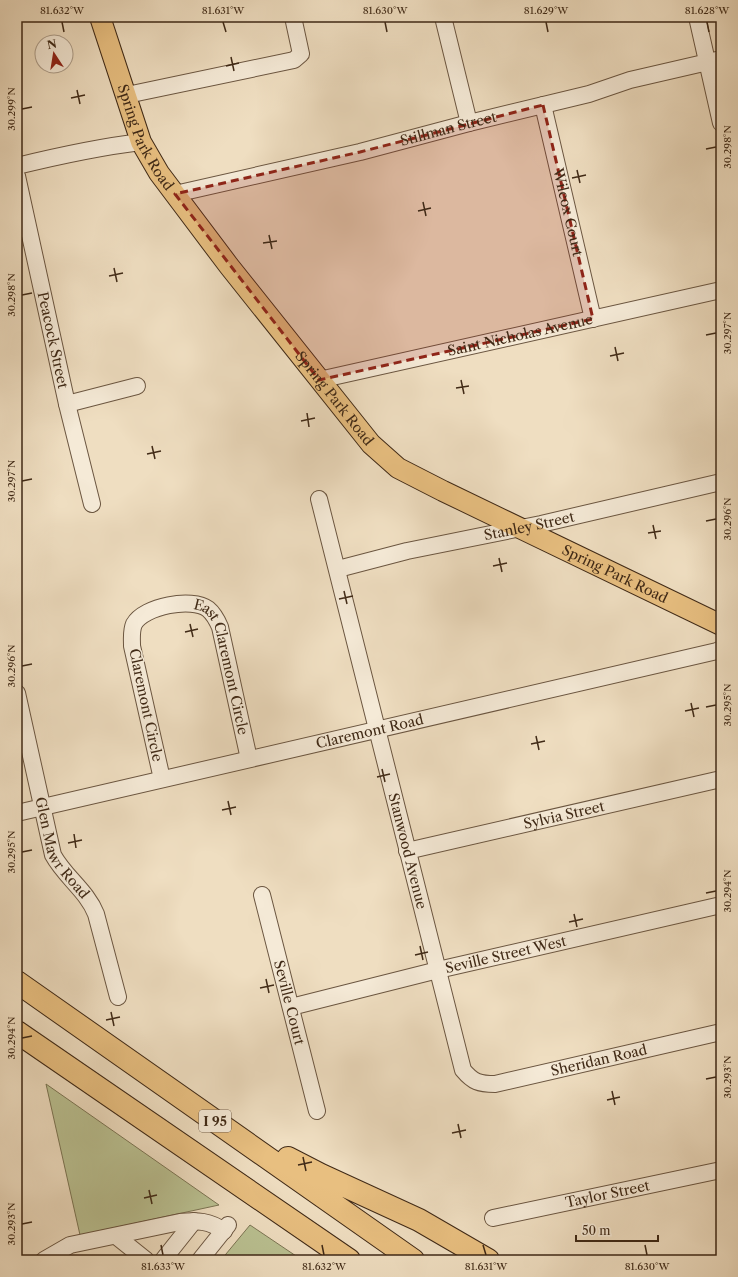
<svg xmlns="http://www.w3.org/2000/svg" width="738" height="1277" font-family="'Libre Caslon Text',serif">
<style>
.green{fill:#bac192;stroke:#7c7554}
.lines{fill:none;stroke-linecap:round;stroke-linejoin:round}
.minor-casing{stroke:#6b5641;stroke-width:18}
.major-casing{stroke:#3f2916;stroke-width:22}
.highway-casing{stroke:#3f2916;stroke-width:24}
.minor{stroke:#f5ead7;stroke-width:16}
.major{stroke:#e8bf80;stroke-width:20}
.highway{stroke:#e8bf80;stroke-width:22}
.marked{fill:#8f2418;fill-opacity:0.2;stroke:#8f2418;stroke-width:3;stroke-dasharray:8 5;stroke-linejoin:round}
.ticks{fill:none;stroke:#3f2916;stroke-width:1.5}
.labels{text-anchor:middle;dominant-baseline:central;stroke-width:3;stroke-linejoin:round;paint-order:stroke}
.shield{fill:#f5ead7;stroke:#766350;stroke-width:1}
.shield-label{font-size:13px;font-weight:bold;fill:#3f2916}
.street-label{font-size:14px;fill:#3f2916;stroke:#f5ead7}
.neatline{fill:none;stroke:#3f2916;stroke-width:1.5}
.ticks-label{font-size:10px;text-anchor:middle;fill:#3f2916}
</style>
<rect width="100%" height="100%" fill="#efdec1"/>
<filter id="stains"><feTurbulence type="fractalNoise" baseFrequency=".005" numOctaves="4"/><feColorMatrix values="0 0 0 0 .2 0 0 0 0 .09 0 0 0 0 .02 0 0 0 .5 -.17"/></filter>
<radialGradient id="worn" r=".72"><stop offset=".6" stop-color="#630" stop-opacity="0"/><stop offset="1" stop-color="#630" stop-opacity=".3"/></radialGradient>
<path class="green" d="M46 1084 219 1205 80 1235Z
M250 1225 302 1260H221Z"/>
<g class="lines">
<defs>
<g id="minor">
<path d="M443 17 469 123"/>
<path d="M697 17 721 123"/>
<path d="M127 95 294 60 301 54 293 17"/>
<path id="s1" d="M543 105 593 319"/>
<path d="M17 166C58 156 99 147 141 142"/>
<path id="s2" d="M17 176 67 404 92 504"/>
<path id="s3" d="M175 194 360 152 469 123 589 94 630 80 721 59"/>
<path id="s4" d="M319 380 721 290"/>
<path d="M67 404 137 386"/>
<path id="s5" d="M319 499 463 1070C473 1082 479 1084 495 1084L721 1032"/>
<path id="s6" d="M338 569 407 551 541 524 721 482"/>
<path id="s7" d="M17 693 53 855C65 877 87 891 96 914L118 997"/>
<path id="s8" d="M162 779 132 646C132 638 131 631 134 624 144 606 192 597 208 609 214 614 217 620 220 627L249 759"/>
<path id="s9" d="M17 813 717 651 721 649"/>
<path id="s10" d="M407 851 721 779"/>
<path id="s11" d="M262 895 317 1111"/>
<path id="s12" d="M291 1007 438 970 721 905"/>
<path id="s13" d="M493 1218 721 1170"/>
<path d="M116 1236 146 1260"/>
<path d="M44 1260 70 1245 180 1222C197 1220 210 1221 224 1231"/>
<path d="M163 1260 194 1221"/>
<path d="M200 1260 228 1225"/>
</g>
<g id="major">
<path id="s14" d="M100 17 141 142 159 173 229 266 371 444 398 468 443 491 721 625"/>
</g>
<path id="highway" d="M17 982 413 1260
M17 1032 349 1260
M288 1158 321 1175 419 1220 488 1260"/>
</defs>
<use href="#minor" class="minor-casing"/>
<use href="#major" class="major-casing"/>
<use href="#highway" class="highway-casing"/>
<use href="#minor" class="minor"/>
<use href="#major" class="major"/>
<use href="#highway" class="highway"/>
</g>
<path class="marked" d="M543 105 593 319 319 380 175 194 360 152Z"/>
<path class="ticks" d="M62 22 64 32M223 22 226 32M385 22 387 32M546 22 548 32M707 22 709 32M231 57 234 71M226 66 239 63M77 90 80 104M71 98 85 95M22 109 32 107M706 149 716 147M577 170 580 183M572 178 586 175M423 202 426 216M418 211 431 208M269 235 272 249M263 243 277 241M114 268 117 282M109 276 123 273M22 295 32 293M706 335 716 333M615 347 618 361M610 356 624 353M461 380 464 394M456 388 469 386M307 413 309 427M301 421 315 418M152 446 155 459M147 454 161 451M22 481 32 479M706 521 716 519M653 525 656 539M648 533 661 531M499 558 502 572M493 566 507 563M344 591 347 604M339 599 353 596M190 624 193 637M185 632 198 629M22 666 32 664M691 703 694 717M706 707 716 705M685 711 699 708M536 736 539 750M531 744 545 741M382 769 385 782M377 777 390 774M228 801 231 815M222 810 236 807M74 834 76 848M68 843 82 840M22 852 32 850M706 893 716 891M574 914 577 927M569 922 583 919M420 946 423 960M415 955 428 952M266 979 269 993M260 988 274 985M111 1012 114 1026M106 1020 120 1017M22 1038 32 1036M706 1079 716 1077M612 1091 615 1105M607 1100 620 1097M458 1124 461 1138M452 1133 466 1130M303 1157 306 1171M298 1165 312 1162M149 1190 152 1204M144 1198 157 1195M22 1224 32 1222M161 1245 163 1255M322 1245 324 1255M483 1245 486 1255M645 1245 647 1255"/>
<g class="labels">
<rect class="shield" x="199" y="1110" width="32" height="22" rx="3"/>
<g class="shield-label">
<text x="215" y="1121">I 95</text>
</g>
<g class="street-label">
<text stroke="none"><textPath href="#s3" startOffset="281">Stillman Street</textPath></text>
<text stroke="none"><textPath href="#s14" startOffset="129">Spring Park Road</textPath></text>
<text stroke="none"><textPath href="#s1" startOffset="110">Wilcox Court</textPath></text>
<text stroke="none"><textPath href="#s4" startOffset="206">Saint Nicholas Avenue</textPath></text>
<text stroke="none"><textPath href="#s2" startOffset="168">Peacock Street</textPath></text>
<text stroke="none"><textPath href="#s14" startOffset="453">Spring Park Road</textPath></text>
<text stroke="none"><textPath href="#s6" startOffset="196">Stanley Street</textPath></text>
<text stroke="none"><textPath href="#s14" startOffset="789">Spring Park Road</textPath></text>
<text stroke="none"><textPath href="#s8" startOffset="298">East Claremont Circle</textPath></text>
<text transform="translate(146 705) rotate(78)">Claremont Circle</text>
<text stroke="none"><textPath href="#s9" startOffset="362">Claremont Road</textPath></text>
<text stroke="none"><textPath href="#s10" startOffset="161">Sylvia Street</textPath></text>
<text stroke="none"><textPath href="#s7" startOffset="163">Glen Mawr Road</textPath></text>
<text stroke="none"><textPath href="#s5" startOffset="363">Stanwood Avenue</textPath></text>
<text stroke="none"><textPath href="#s12" startOffset="221">Seville Street West</textPath></text>
<text stroke="none"><textPath href="#s11" startOffset="111">Seville Court</textPath></text>
<text stroke="none"><textPath href="#s5" startOffset="732">Sheridan Road</textPath></text>
<text stroke="none"><textPath href="#s13" startOffset="117">Taylor Street</textPath></text>
</g>
</g>
<rect width="738" height="1277" fill="none" stroke="#efdec1" stroke-width="44"/>
<g transform="translate(54 54) rotate(348)"><circle r="19" fill="#f5ead7" stroke="#ac9d8a"/>
<path d="M0-3L7 15L0 10L-7 15Z" fill="#8f2418"/>
<text y="-6" font-size="11" font-weight="bold" text-anchor="middle" fill="#3f2916">N</text>
</g>
<path d="M576 1235v6h82v-6" fill="none" stroke="#3f2916" stroke-width="2"/>
<text x="582" y="1235" font-size="12" fill="#3f2916" stroke="#f5ead7" stroke-width="3" paint-order="stroke">50 m</text>
<rect x="22" y="22" width="694" height="1233" class="neatline"/>
<g class="ticks-label">
<text x="62" y="14">81.632°W</text>
<text x="223" y="14">81.631°W</text>
<text x="385" y="14">81.630°W</text>
<text x="546" y="14">81.629°W</text>
<text x="707" y="14">81.628°W</text>
<text transform="translate(11 109) rotate(-90)" y="4">30.299°N</text>
<text transform="translate(727 147) rotate(-90)" y="4">30.298°N</text>
<text transform="translate(11 295) rotate(-90)" y="4">30.298°N</text>
<text transform="translate(727 333) rotate(-90)" y="4">30.297°N</text>
<text transform="translate(11 481) rotate(-90)" y="4">30.297°N</text>
<text transform="translate(727 519) rotate(-90)" y="4">30.296°N</text>
<text transform="translate(11 666) rotate(-90)" y="4">30.296°N</text>
<text transform="translate(727 705) rotate(-90)" y="4">30.295°N</text>
<text transform="translate(11 852) rotate(-90)" y="4">30.295°N</text>
<text transform="translate(727 891) rotate(-90)" y="4">30.294°N</text>
<text transform="translate(11 1038) rotate(-90)" y="4">30.294°N</text>
<text transform="translate(727 1077) rotate(-90)" y="4">30.293°N</text>
<text transform="translate(11 1224) rotate(-90)" y="4">30.293°N</text>
<text x="163" y="1270">81.633°W</text>
<text x="324" y="1270">81.632°W</text>
<text x="486" y="1270">81.631°W</text>
<text x="647" y="1270">81.630°W</text>
</g>
<rect width="100%" height="100%" filter="url(#stains)"/>
<rect width="100%" height="100%" fill="url(#worn)"/>
</svg>
